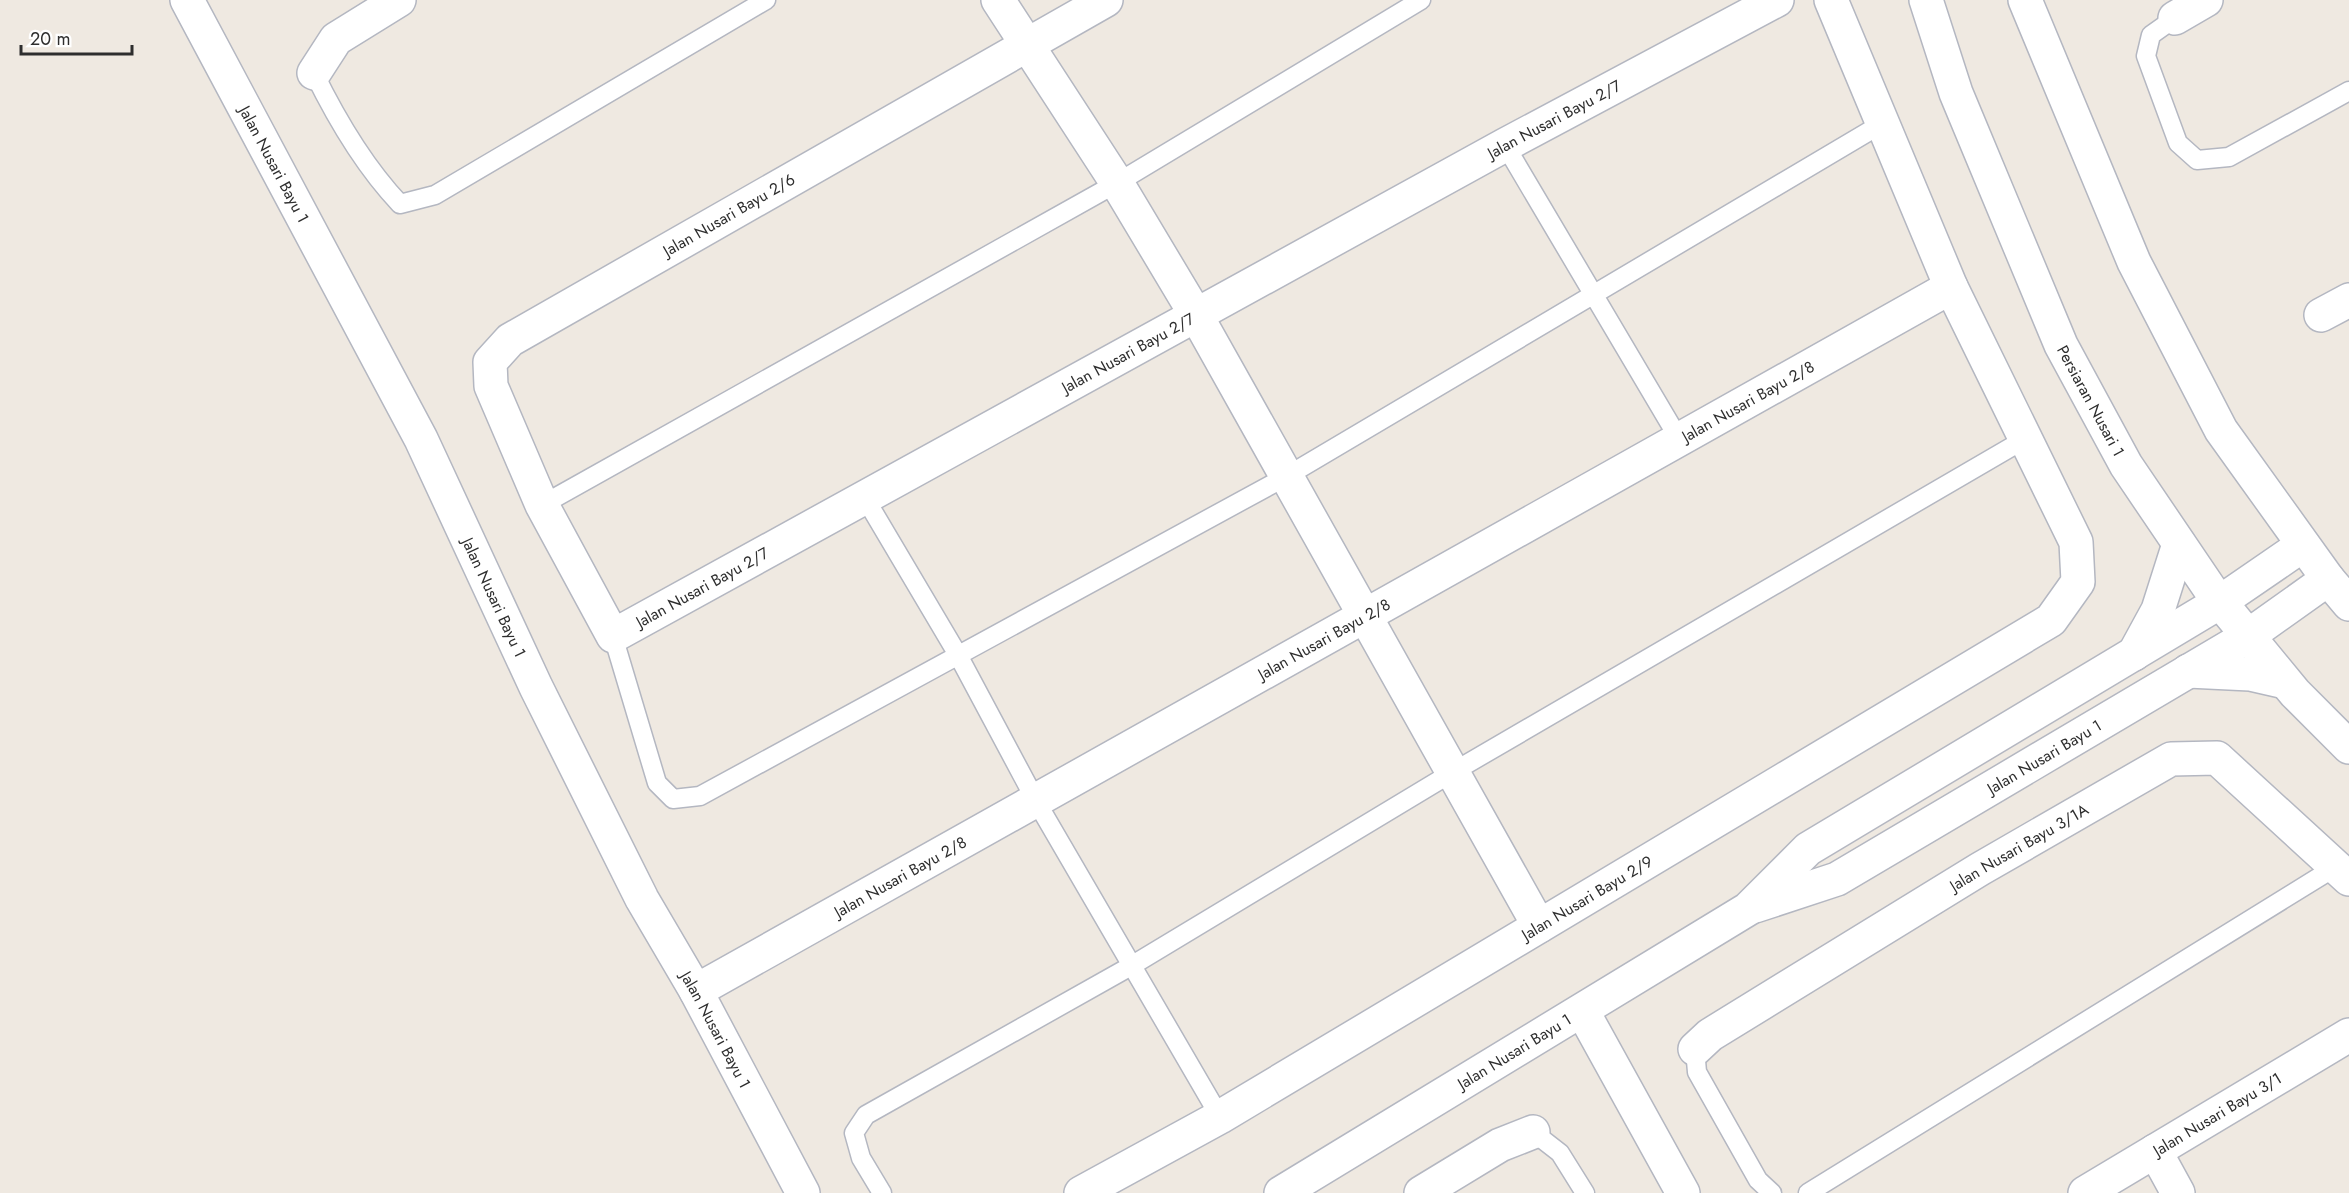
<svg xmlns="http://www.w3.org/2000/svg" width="2349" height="1193" font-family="Jost,sans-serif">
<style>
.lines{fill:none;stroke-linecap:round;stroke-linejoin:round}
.service-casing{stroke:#b4b7c1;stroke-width:21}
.minor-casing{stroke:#b4b7c1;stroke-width:36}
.secondary-casing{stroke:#b4b7c1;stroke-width:36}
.service{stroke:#fff;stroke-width:18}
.minor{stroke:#fff;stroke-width:33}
.secondary{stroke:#fff;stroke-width:33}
.labels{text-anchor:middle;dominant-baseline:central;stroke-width:4.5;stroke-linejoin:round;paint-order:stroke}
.street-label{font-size:16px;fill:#2e2e2e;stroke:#fff}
</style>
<rect width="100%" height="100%" fill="#efe9e1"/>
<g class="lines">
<defs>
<path id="service" d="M2175 18 2151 35 2146 56 2178 143 2197 160 2229 157 2349 91
M314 73C337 120 364 166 400 204L435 195 766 0
M1505 145 1679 439
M865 498 958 655 1036 801 1220 1117
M542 505 1117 183 1421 0
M613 636 657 783 673 799 700 796 1287 476 1883 123
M1695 1049 1697 1072 1758 1180 1772 1193
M1533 1132 1560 1153 1585 1193
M882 1193 861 1158 854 1133 866 1115 1131 966 1453 772 2025 439
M1808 1193 2337 866"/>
<g id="minor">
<path id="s1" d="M187 0 421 439 536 687 642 899 696 991 803 1193"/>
<path d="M998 0 1117 183 1196 315 1539 926"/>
<path id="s2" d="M1106 0 510 340 490 362 491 386 542 505 613 636 1505 145 1777 0"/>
<path d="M2175 18 2206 0"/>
<path d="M314 73 336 39 399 0"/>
<path d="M2321 315 2349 300"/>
<path id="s3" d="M1755 906 1837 879 2248 636 2328 579"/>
<path id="s4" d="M696 991 1951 287"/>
<path d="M1583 1012 1683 1193"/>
<path id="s5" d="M1695 1049 1710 1035 1980 869 2171 759 2217 758 2349 879"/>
<path d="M2155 1151 2178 1193"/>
<path id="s6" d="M1081 1193 1220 1117 2051 620 2078 582 2076 542 1951 287 1831 0"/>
<path id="s7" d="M1281 1193 1748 909 1808 849 2220 602 2303 545"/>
<path d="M1421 1193 1500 1145 1533 1132"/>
<path id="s8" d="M2085 1193 2349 1035"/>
</g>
<g id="secondary">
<path id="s9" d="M1926 0 1956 93 2061 345 2126 465 2212 592 2295 693 2349 747"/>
<path d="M2025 0 2134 262 2221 430 2328 579 2349 604"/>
<path d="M2134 654 2158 610 2179 544"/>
<path d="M2188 671 2250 674 2285 682"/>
</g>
</defs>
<use href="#service" class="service-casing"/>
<use href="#minor" class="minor-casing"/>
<use href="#secondary" class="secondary-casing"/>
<use href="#service" class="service"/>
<use href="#minor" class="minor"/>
<use href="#secondary" class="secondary"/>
</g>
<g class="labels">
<g class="street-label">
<text stroke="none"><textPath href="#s2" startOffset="2092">Jalan Nusari Bayu 2/7</textPath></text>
<text stroke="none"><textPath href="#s1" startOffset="186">Jalan Nusari Bayu 1</textPath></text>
<text transform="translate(729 215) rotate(-30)">Jalan Nusari Bayu 2/6</text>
<text stroke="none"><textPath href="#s2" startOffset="1606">Jalan Nusari Bayu 2/7</textPath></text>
<text stroke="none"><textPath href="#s9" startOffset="434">Persiaran Nusari 1</textPath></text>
<text stroke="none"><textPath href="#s4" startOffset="1206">Jalan Nusari Bayu 2/8</textPath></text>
<text stroke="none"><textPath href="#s2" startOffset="1120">Jalan Nusari Bayu 2/7</textPath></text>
<text stroke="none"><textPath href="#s1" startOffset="672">Jalan Nusari Bayu 1</textPath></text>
<text stroke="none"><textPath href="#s4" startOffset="720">Jalan Nusari Bayu 2/8</textPath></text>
<text stroke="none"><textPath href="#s3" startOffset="327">Jalan Nusari Bayu 1</textPath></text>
<text stroke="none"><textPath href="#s5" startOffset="382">Jalan Nusari Bayu 3/1A</textPath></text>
<text stroke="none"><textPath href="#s4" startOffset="234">Jalan Nusari Bayu 2/8</textPath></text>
<text stroke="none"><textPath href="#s6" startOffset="586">Jalan Nusari Bayu 2/9</textPath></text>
<text stroke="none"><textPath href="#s1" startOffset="1158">Jalan Nusari Bayu 1</textPath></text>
<text stroke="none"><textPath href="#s7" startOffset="273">Jalan Nusari Bayu 1</textPath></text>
<text stroke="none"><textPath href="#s8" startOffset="154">Jalan Nusari Bayu 3/1</textPath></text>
</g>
</g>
<path d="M21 45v9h111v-9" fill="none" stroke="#2e2e2e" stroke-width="3"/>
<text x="30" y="45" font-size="18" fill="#2e2e2e" stroke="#ffffff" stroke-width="4.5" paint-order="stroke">20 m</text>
</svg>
